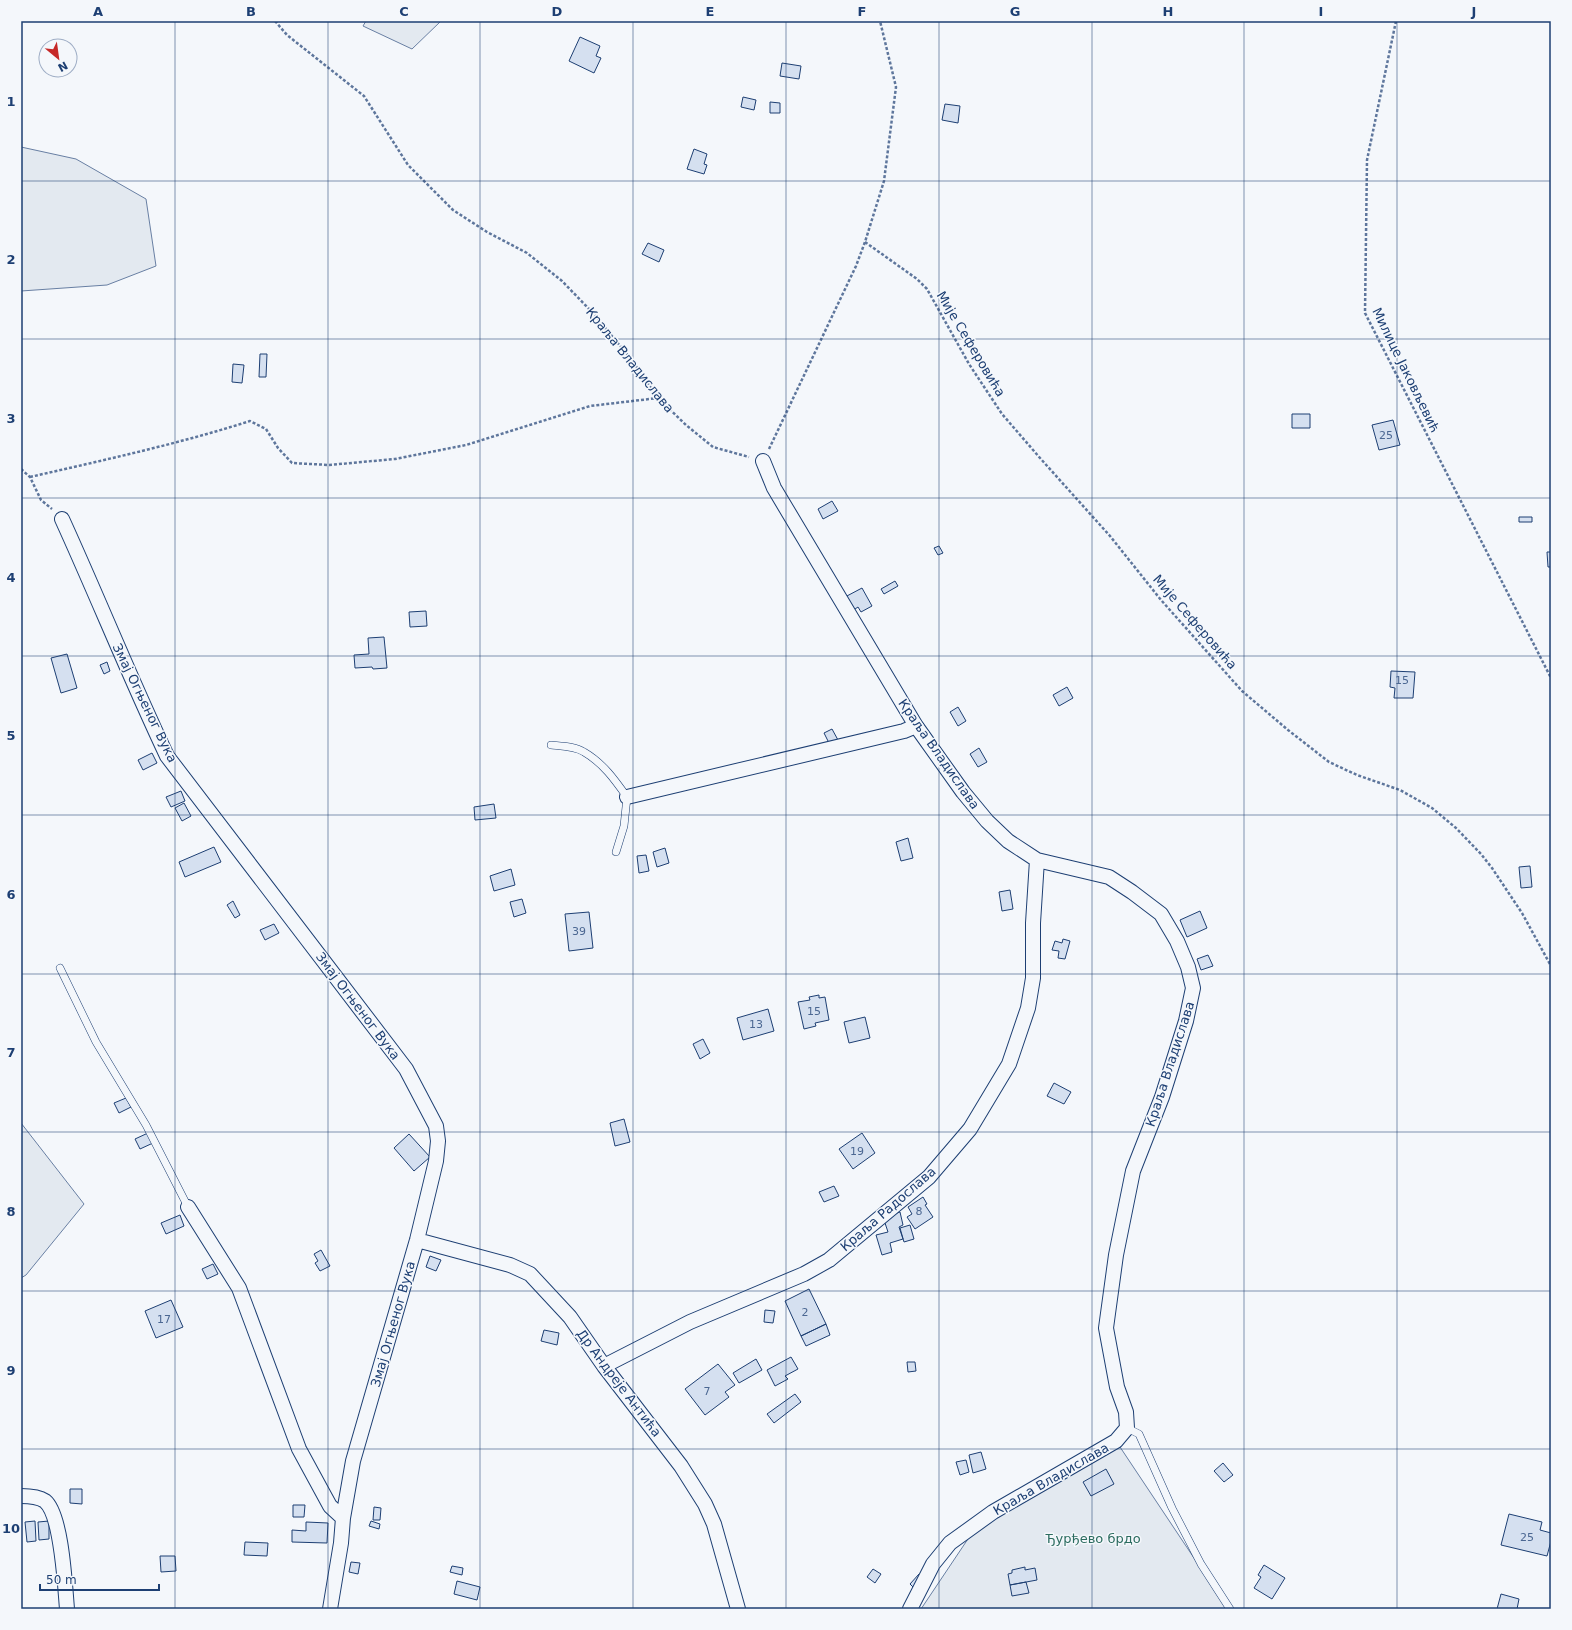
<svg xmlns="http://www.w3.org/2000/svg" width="1572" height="1630" font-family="'DejaVu Sans',sans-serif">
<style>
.green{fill:#e3e9f0;stroke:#687fa3}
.building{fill:#d5e0f0;stroke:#1d3f73}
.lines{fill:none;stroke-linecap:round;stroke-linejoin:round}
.lane-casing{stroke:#1d3f73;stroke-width:8}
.street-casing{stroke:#1d3f73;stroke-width:16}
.path{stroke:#5e769c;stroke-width:2.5;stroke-dasharray:3 2;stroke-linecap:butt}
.lane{stroke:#f4f7fb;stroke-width:7}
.street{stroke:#f4f7fb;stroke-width:14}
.grid{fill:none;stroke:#1d3f73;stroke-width:1;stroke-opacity:0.55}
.labels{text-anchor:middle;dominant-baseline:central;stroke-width:3;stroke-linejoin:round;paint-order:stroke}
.number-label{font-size:11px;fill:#4b6792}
.street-label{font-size:13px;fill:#1d3f73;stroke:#f4f7fb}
.park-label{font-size:13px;fill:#2c6c60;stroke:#f4f7fb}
.neatline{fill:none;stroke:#1d3f73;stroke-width:1.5}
.grid-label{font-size:13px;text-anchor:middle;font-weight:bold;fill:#1d3f73}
</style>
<rect width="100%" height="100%" fill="#f4f7fb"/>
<path class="green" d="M366 21H441L412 49 363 26Z
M21 147 76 159 146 199 156 266 107 285 21 291Z
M21 1123 84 1204 26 1275 21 1278Z
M1116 1441 1228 1609H921L980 1521Z"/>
<path class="building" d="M580 37 600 46 596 56 601 58 594 73 569 61Z
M782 63 801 66 799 79 780 76Z
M743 97 756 100 754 110 741 107Z
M770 102 780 103V113H770Z
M945 104 960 106 958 123 942 120Z
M694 149 707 154 704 164 707 165 704 174 687 169Z
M648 243 664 250 659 262 642 254Z
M260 354H267L266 377H259Z
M233 364 244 365 242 383 232 382Z
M1292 414H1310V428H1292Z
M1393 420 1400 445 1379 450 1372 425Z
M832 501 838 511 823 519 818 509Z
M1519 517H1532V522H1519Z
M939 546 943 553 938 555 934 548Z
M1547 552H1551V567H1548Z
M895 581 898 586 884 594 881 589Z
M862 588 872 606 861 612 858 607 852 611 845 597Z
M426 611 427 626 410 627 409 612Z
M384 637 387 668 373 669 372 667 355 668 354 655 369 654 368 638Z
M67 654 77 688 61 693 51 658Z
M107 662 110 671 104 674 100 665Z
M1391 671 1415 672 1413 698H1394L1395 688 1390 687Z
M1067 687 1073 698 1059 706 1053 695Z
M958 707 966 721 958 726 950 712Z
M832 729 838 740 830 745 824 733Z
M979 748 987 762 978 767 970 754Z
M152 753 157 763 143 770 138 760Z
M181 791 185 801 171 807 166 797Z
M184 803 191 816 182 821 175 808Z
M494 804 496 818 475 820 474 807Z
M908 838 913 858 901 861 896 842Z
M214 847 221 862 185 877 179 862Z
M665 848 669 863 657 867 653 852Z
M646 855 649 871 639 873 637 856Z
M1530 866 1532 887 1521 888 1519 867Z
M511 869 515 885 494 891 490 876Z
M1010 890 1013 909 1002 911 999 892Z
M522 899 526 913 514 917 510 902Z
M233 901 240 915 235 918 227 905Z
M1200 911 1207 928 1187 937 1180 920Z
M589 912 593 948 569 951 565 914Z
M274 924 279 933 265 940 260 930Z
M1063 939 1070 941 1065 959 1058 958 1059 951 1052 950 1055 941 1062 943Z
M1208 955 1213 966 1201 970 1197 959Z
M819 995V998L825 997 829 1020 815 1023 816 1026 804 1029 798 1002 810 1000 809 997Z
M768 1009 774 1031 743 1040 737 1018Z
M865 1017 870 1038 849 1043 844 1022Z
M703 1039 710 1053 700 1059 693 1044Z
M1054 1083 1071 1092 1064 1104 1047 1096Z
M126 1098 131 1107 119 1113 114 1103Z
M624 1119 630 1142 615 1146 610 1123Z
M148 1133 153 1143 140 1149 135 1139Z
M862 1133 875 1153 853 1169 839 1149Z
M409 1134 430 1157 414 1171 394 1148Z
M834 1186 839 1196 824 1202 819 1192Z
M923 1197 927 1204 925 1205 933 1217 915 1229 907 1217 912 1214 908 1207Z
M900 1212 903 1225 899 1227 903 1239 890 1243 892 1252 882 1255 876 1235 888 1232 883 1217Z
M180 1215 184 1226 166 1234 161 1223Z
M910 1225 914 1239 904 1242 900 1228Z
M321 1250 330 1266 320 1271 315 1263 318 1261 314 1254Z
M430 1256 441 1260 436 1271 426 1267Z
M213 1264 218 1274 207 1279 202 1269Z
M809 1289 826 1324 801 1336 785 1301Z
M171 1300 183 1327 156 1338 145 1311Z
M765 1310 775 1311 773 1323 764 1322Z
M826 1324 830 1335 806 1346 801 1336Z
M544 1330 559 1333 557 1345 541 1341Z
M791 1357 798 1369 785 1376 788 1379 775 1386 767 1370Z
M756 1359 762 1370 739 1383 733 1373Z
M907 1362H915L916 1371 908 1372Z
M718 1364 735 1385 725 1392 729 1397 705 1415 685 1389Z
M795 1394 801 1402 774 1423 767 1414Z
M981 1452 986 1469 973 1473 969 1455Z
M966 1460 969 1472 960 1475 956 1462Z
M1223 1463 1233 1475 1224 1482 1214 1471Z
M1106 1469 1114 1484 1091 1496 1083 1482Z
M70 1489H82V1504L70 1503Z
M293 1505H305L304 1517H293Z
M374 1507 381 1508 380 1520H373Z
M1509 1514 1542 1522 1540 1530 1551 1533V1541L1547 1556 1501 1545Z
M35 1521 36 1541 27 1542 25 1522Z
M49 1521V1539L39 1540 38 1522Z
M371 1521 380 1524 379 1529 369 1526Z
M306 1522 328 1523 327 1543 292 1542V1530L306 1531Z
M245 1542 268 1543 267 1556 244 1555Z
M160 1556H175L176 1571 161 1572Z
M351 1562 360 1563 358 1574 349 1572Z
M1264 1565 1285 1578 1272 1599 1254 1588 1261 1577 1258 1575Z
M452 1566 463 1568 462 1575 450 1572Z
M1025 1567V1570L1035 1568 1037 1580 1010 1585 1008 1574 1012 1573V1570Z
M873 1569 881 1574 875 1583 867 1577Z
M919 1574 924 1579 915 1589 910 1584Z
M457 1581 480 1587 477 1600 454 1594Z
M1026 1582 1029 1593 1012 1596 1010 1585Z
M1501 1594 1519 1599 1517 1609H1497Z"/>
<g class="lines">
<defs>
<path id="lane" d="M551 745C561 746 575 746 584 752 603 763 615 780 627 797L624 826 616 852
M60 968 96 1042 146 1125 188 1207
M1127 1428 1139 1434 1172 1508 1201 1564 1230 1609"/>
<path id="street" d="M763 461 774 488 916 726 963 792 987 821 1008 841 1037 860 1109 877 1132 892 1161 914 1177 941 1188 967 1193 988 1186 1021 1162 1097 1133 1171 1116 1255 1106 1328 1117 1387 1126 1412 1127 1428 1116 1441 993 1512 950 1543 933 1564 910 1609
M62 519C98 598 130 678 167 756L406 1069 436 1126 438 1141 436 1161 417 1240 353 1461 343 1518 341 1543 330 1609
M627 797 904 731 916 726
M188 1207 239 1288 299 1449 330 1506 343 1518
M417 1240 510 1265 530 1274 570 1317 604 1366 681 1466 705 1504 714 1524 738 1609
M604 1366 690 1322 804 1274 829 1260 929 1177 970 1129 1009 1064 1028 1008 1033 978V923L1037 860
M21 1496C29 1496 39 1497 45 1501 62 1515 65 1587 67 1609"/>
</defs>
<use href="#lane" class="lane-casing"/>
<use href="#street" class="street-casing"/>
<path class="path" d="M275 21 287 35 364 96 408 165 453 210 487 232 527 253 562 281 591 311 631 359 658 398 686 425 713 447 749 457
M1396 21 1367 160 1365 313 1551 678
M865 242 917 279 927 289 969 364 1002 414 1040 458 1110 536 1161 600 1242 691 1288 730 1329 762 1357 775 1400 790 1432 808 1456 828 1481 854 1492 868 1522 913 1551 966
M769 449 856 266 865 242 884 181 896 87 880 21
M21 469 30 477 41 500 52 509
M30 477C104 460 178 444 250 421L266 429 278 448 292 463 329 465 395 459 466 445 590 406 658 398"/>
<use href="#lane" class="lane"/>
<use href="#street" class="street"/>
</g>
<path class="grid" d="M175 21V1609M328 21V1609M480 21V1609M633 21V1609M786 21V1609M939 21V1609M1092 21V1609M1244 21V1609M1397 21V1609M21 181H1551M21 339H1551M21 498H1551M21 656H1551M21 815H1551M21 974H1551M21 1132H1551M21 1291H1551M21 1449H1551"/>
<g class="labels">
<g class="number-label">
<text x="1386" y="435">25</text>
<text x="1402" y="680">15</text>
<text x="579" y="931">39</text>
<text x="814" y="1011">15</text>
<text x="756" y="1024">13</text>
<text x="857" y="1151">19</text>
<text x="919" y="1211">8</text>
<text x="805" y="1312">2</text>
<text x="164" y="1319">17</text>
<text x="707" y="1391">7</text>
<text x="1527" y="1537">25</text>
</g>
<g class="street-label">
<text transform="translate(971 344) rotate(59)">Мије Сеферовића</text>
<text transform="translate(630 360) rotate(51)">Краља Владислава</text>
<text transform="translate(1406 370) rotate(64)">Милице Јаковљевић</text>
<text transform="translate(1195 622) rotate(49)">Мије Сеферовића</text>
<text transform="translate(145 703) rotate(64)">Змај Огњеног Вука</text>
<text transform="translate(939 754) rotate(55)">Краља Владислава</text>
<text transform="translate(358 1006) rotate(53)">Змај Огњеног Вука</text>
<text transform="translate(1170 1064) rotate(-72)">Краља Владислава</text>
<text transform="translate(888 1209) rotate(-41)">Краља Радослава</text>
<text transform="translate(393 1324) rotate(-74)">Змај Огњеног Вука</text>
<text transform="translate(619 1383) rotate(53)">Др Андреје Антића</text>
<text transform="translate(1051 1479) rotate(-30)">Краља Владислава</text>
</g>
<g class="park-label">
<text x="1093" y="1538">Ђурђево брдо</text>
</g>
</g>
<rect width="1572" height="1630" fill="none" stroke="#f4f7fb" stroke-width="44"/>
<g transform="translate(58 58) rotate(151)"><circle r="19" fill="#f4f7fb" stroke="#9eadc5"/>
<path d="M0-3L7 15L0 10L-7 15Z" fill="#c62828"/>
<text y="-6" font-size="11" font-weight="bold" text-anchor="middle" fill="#1d3f73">N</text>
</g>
<path d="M40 1584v6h119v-6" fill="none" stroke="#1d3f73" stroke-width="2"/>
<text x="46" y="1584" font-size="12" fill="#1d3f73" stroke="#f4f7fb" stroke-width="3" paint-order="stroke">50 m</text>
<rect x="22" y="22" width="1528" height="1586" class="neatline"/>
<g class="grid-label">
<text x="98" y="16">A</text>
<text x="251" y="16">B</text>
<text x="404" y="16">C</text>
<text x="557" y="16">D</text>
<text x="710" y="16">E</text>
<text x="862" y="16">F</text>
<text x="1015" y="16">G</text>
<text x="1168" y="16">H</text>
<text x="1321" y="16">I</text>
<text x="1474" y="16">J</text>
<text x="11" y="106">1</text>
<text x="11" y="264">2</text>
<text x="11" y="423">3</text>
<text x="11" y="582">4</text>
<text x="11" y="740">5</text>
<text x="11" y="899">6</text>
<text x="11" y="1057">7</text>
<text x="11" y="1216">8</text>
<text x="11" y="1375">9</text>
<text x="11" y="1533">10</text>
</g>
</svg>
